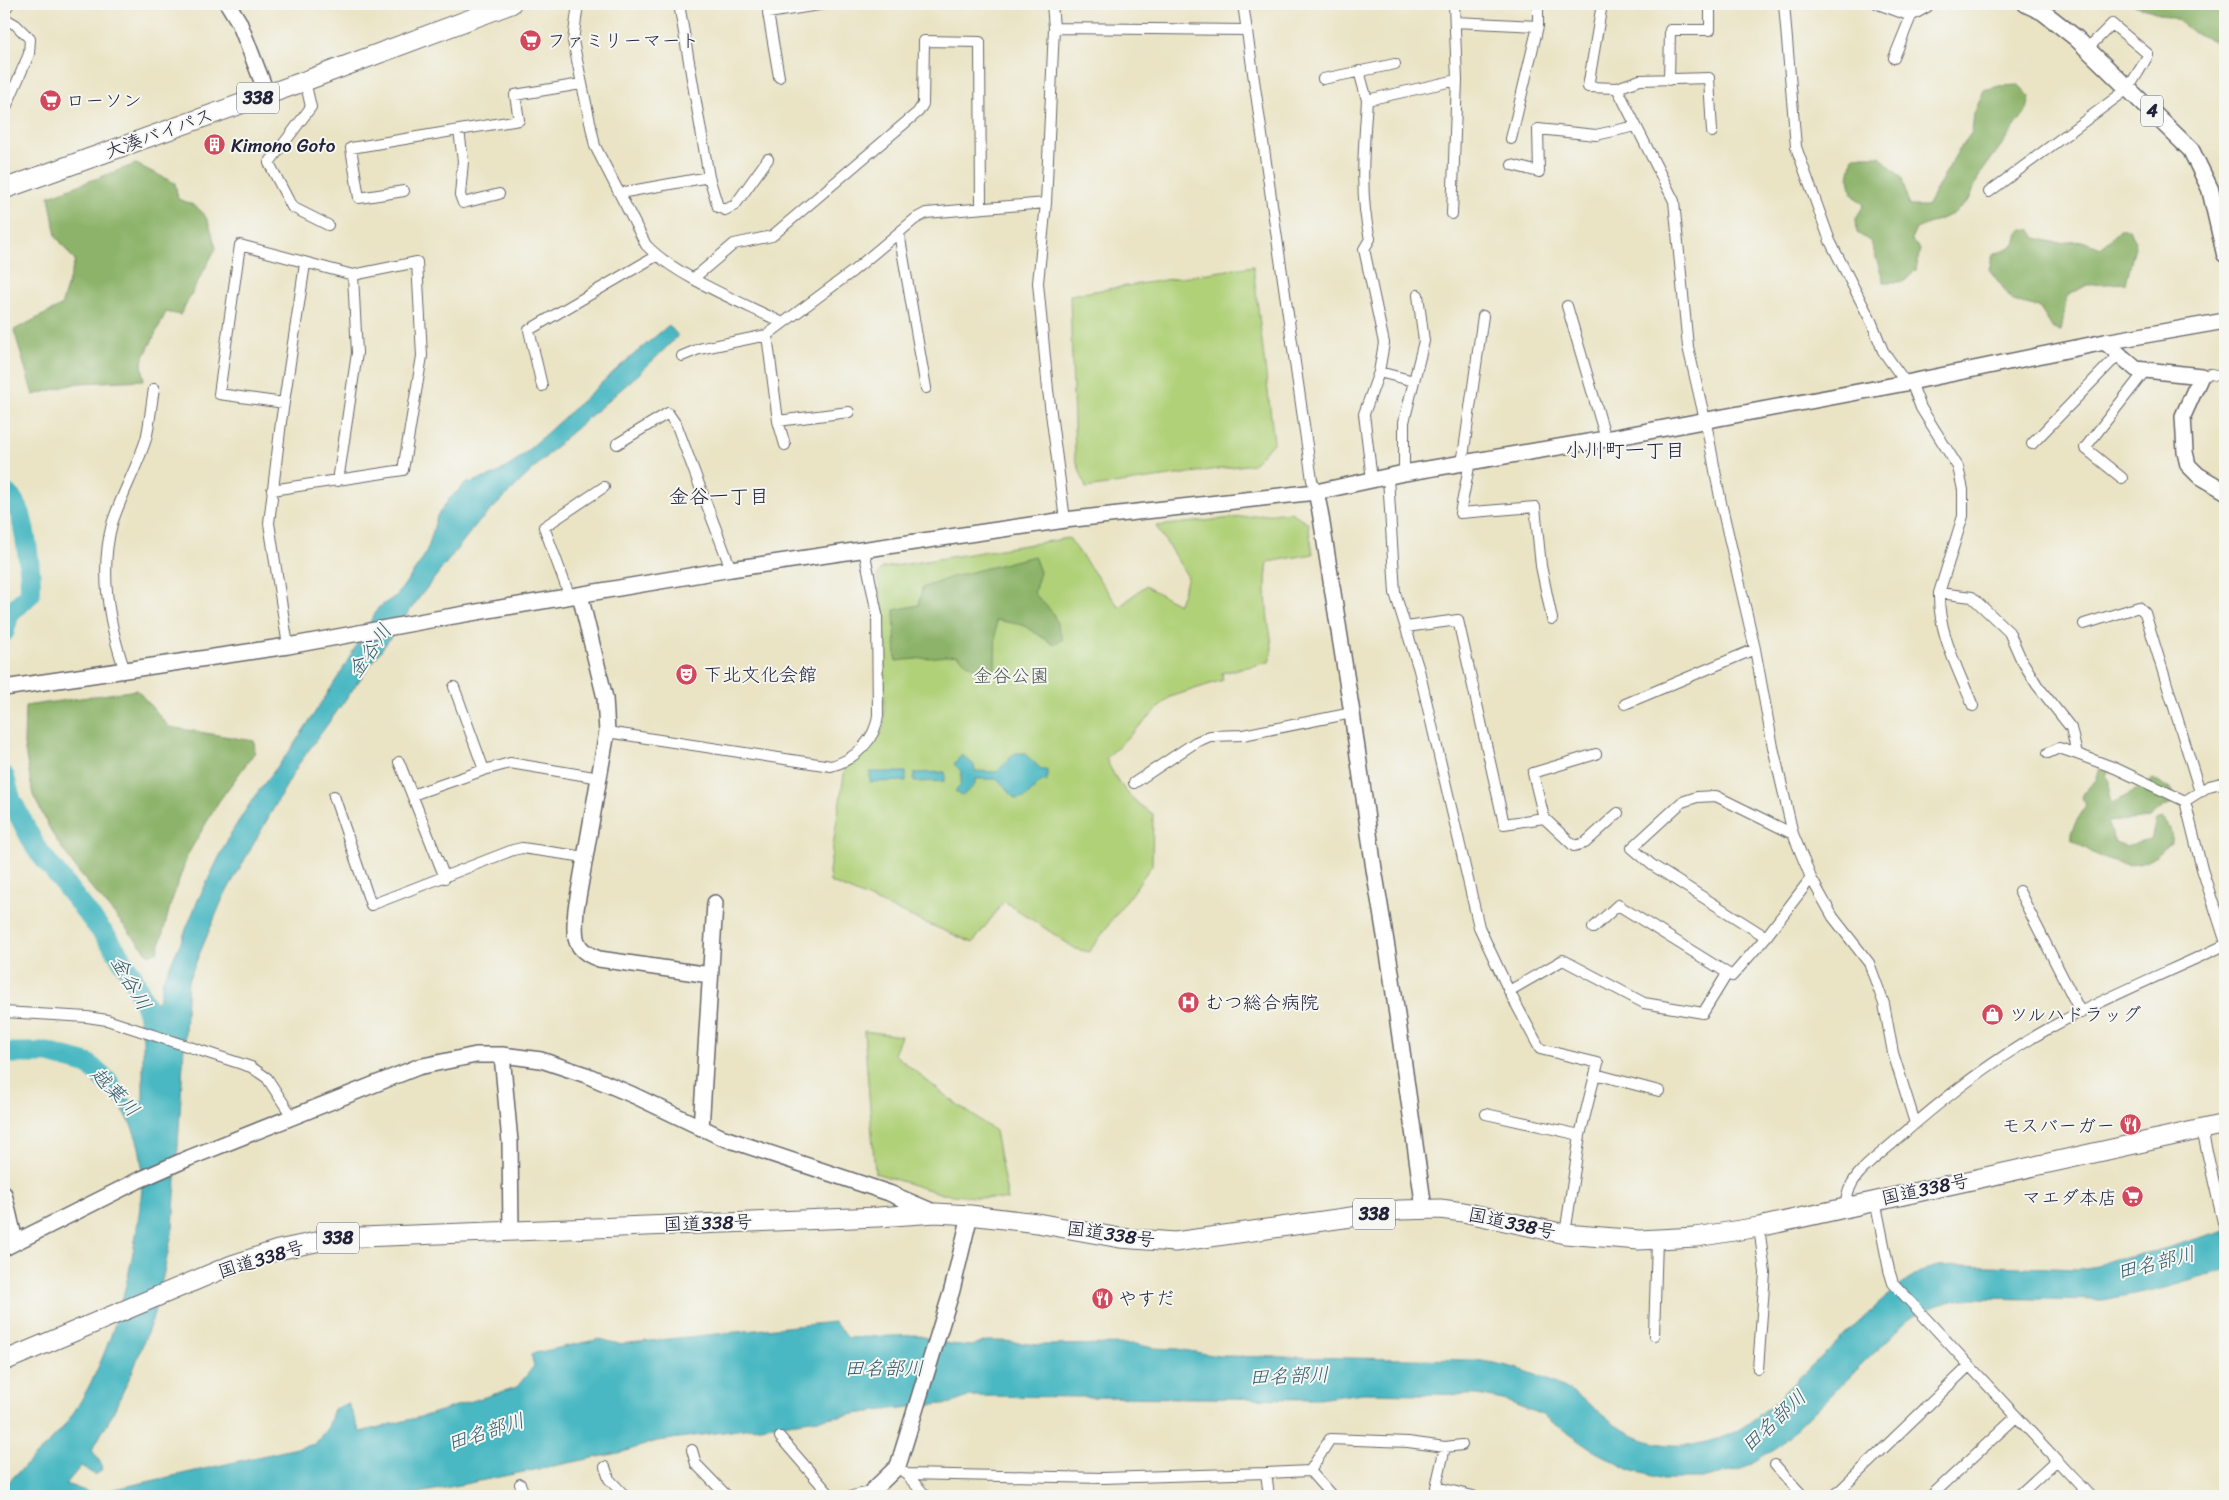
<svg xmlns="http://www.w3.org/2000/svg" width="2229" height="1500" font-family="Sriracha,'Klee One',sans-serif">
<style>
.green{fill:#b1d179;stroke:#6a7a5a}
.forest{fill:#8cb369;stroke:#576a52}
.water{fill:#49b8c2;stroke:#366d7e}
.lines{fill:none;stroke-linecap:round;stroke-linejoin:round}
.river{stroke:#49b8c2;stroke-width:21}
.street-casing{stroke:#68666b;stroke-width:12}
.secondary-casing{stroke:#68666b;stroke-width:18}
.primary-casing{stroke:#68666b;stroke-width:19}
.highway-casing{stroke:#68666b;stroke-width:21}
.street{stroke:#fff;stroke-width:10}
.secondary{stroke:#fff;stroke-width:15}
.primary{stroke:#fff;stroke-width:16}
.highway{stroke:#fff;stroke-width:19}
.labels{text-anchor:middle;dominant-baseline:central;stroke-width:4;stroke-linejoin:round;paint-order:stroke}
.shield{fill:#f6f6f2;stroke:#626272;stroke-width:1}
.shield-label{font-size:18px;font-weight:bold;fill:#22223b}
.poi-label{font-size:19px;fill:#22223b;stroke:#f6f6f2;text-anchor:start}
.street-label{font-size:19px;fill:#22223b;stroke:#f6f6f2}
.park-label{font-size:19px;fill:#4d574e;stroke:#f6f6f2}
.neighbourhood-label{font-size:20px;fill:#22223b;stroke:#f6f6f2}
.water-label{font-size:20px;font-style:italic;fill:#325e71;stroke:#f6f6f2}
</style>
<rect width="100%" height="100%" fill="#f6f6f2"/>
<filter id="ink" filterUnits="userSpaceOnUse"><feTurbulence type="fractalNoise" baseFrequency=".02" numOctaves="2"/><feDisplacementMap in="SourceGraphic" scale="10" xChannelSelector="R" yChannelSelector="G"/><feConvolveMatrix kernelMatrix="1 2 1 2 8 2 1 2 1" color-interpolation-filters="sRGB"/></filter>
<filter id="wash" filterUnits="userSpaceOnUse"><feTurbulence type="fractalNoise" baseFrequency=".0096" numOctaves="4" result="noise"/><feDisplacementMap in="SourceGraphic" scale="20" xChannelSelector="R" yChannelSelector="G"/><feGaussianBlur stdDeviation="1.12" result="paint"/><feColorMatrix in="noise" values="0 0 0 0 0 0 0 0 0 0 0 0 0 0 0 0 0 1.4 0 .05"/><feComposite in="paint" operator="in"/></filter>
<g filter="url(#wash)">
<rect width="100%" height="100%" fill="#eae4c5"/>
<path class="green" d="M1253 266 1274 442 1253 464 1086 488 1075 457 1070 295Z
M1291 512 1308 523 1313 554 1268 562C1265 581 1266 600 1268 620 1270 636 1275 646 1269 662L1222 673 1223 680 1170 697 1106 758C1114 780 1133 803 1153 814L1152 865 1089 952 1076 949 1004 901 973 943 830 882 829 871 845 769C862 751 877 751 884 723V613L877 576 882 568 1069 538 1119 607 1145 586 1179 604 1188 577 1156 526Z
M864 1031 901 1036 894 1054 947 1097 995 1131 1008 1200 942 1194 875 1173Z"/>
<path class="forest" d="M2131 4H2225V48L2220 43 2194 33 2176 19Z
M2019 85 2030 97 2027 110 1979 176 1969 200 1953 214 1916 229 1911 240 1920 249 1916 270 1904 282H1884L1871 242 1857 233 1856 218 1864 205 1852 194 1849 178 1853 156H1880L1902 178 1909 206H1927L1958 151 1972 132 1974 114 1984 90 1999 86Z
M136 164 175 183 178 199C208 208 208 220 216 248L180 315 166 312 142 361 144 380 78 383 33 395 14 330 61 306 75 261 56 236 49 196Z
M2023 229 2031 230 2036 238 2057 243 2082 241 2101 248 2120 229H2129L2136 242 2126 283 2087 285 2067 296 2061 331 2053 329 2039 307 2013 301 1989 269 1993 255 2015 245 2018 233Z
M1034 556 1040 572 1034 593 1053 613 1063 640 1053 644 1023 625 996 620 995 670H976L957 655 896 661 894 610 919 605 922 588 952 577Z
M137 690 169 727 254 741 255 752 219 801 188 854 171 903 158 951 149 955 79 873 53 835 33 795 24 745 25 706Z
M2104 767 2109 770 2106 777 2109 781V800L2112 803 2144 787 2153 779 2173 791V802L2164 806 2150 818 2107 822 2114 841 2125 846 2151 840 2156 820 2163 818C2171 827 2172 832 2171 843 2164 848 2159 855 2152 859 2123 875 2096 854 2071 840 2069 827 2081 817 2086 805L2082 797 2085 791 2096 780 2100 768Z"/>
<path class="water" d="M669 325 678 336 641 372 565 438 475 526 419 598 298 765 223 898 188 981 173 1228 164 1272 153 1317 134 1368 111 1417 92 1450 102 1465 101 1471 95 1475 81 1466 66 1484 93 1494 315 1444 328 1427 334 1409 348 1403 360 1432 424 1416 517 1387 534 1366 531 1354 600 1339 619 1344 834 1322 848 1338 916 1335 949 1344 972 1346 986 1341H1002L1039 1345 1136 1344 1153 1348 1178 1349 1218 1356 1475 1360C1514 1365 1549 1377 1581 1398 1597 1409 1611 1422 1627 1432 1663 1453 1713 1448 1746 1425 1768 1410 1787 1389 1806 1371 1832 1347 1858 1323 1884 1299L1908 1280 1927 1269 1938 1266 1961 1265 2078 1269 2097 1266 2114 1259 2157 1251 2225 1230V1270L2155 1290 2102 1300 1973 1298C1948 1300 1929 1307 1908 1320L1779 1446 1742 1469 1702 1479H1663L1630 1470 1594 1451 1542 1415 1503 1400 1478 1395 1363 1393 1318 1399 970 1396 953 1403 892 1409 657 1441 623 1452 405 1496H4L5 1486C27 1461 54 1443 72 1415 106 1364 125 1300 135 1241 140 1207 147 1173 137 1140 132 1125 125 1111 115 1100 106 1088 92 1079 88 1064L101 1068 133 1103H139L143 1100V1039L137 1006 152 1004 159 1000 163 980 180 944 198 900 231 833 254 797 291 749 340 674 378 608 397 595 422 560 429 545 437 516 450 498 465 484 494 475 515 462 619 367Z
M1015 753H1024L1042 770H1047V781H1042L1025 798 1015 799 998 779H975V785L962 796 955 791 961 785V771L954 764 962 755 974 765 975 771 997 772Z
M870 772H906V781L870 782Z
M945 772V781L914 782V773Z"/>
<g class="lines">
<path class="river" d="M4 492C10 496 16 504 19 511 25 526 32 577 30 594L9 614 4 632
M4 776 11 800 36 848 111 943 132 975 156 1030
M4 1053H48L88 1064 110 1084"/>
</g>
</g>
<g filter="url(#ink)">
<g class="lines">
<defs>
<path id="street" d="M578 4 573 41 595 146 646 245C675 276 743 303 783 323
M679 4 709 177 718 207 725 210 735 205 768 159
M1052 4 1054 28 1046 203 1038 283 1048 390 1065 520
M1243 4 1312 480 1316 492
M1602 4 1588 87 1617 88 1674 201 1688 347 1708 433 1721 503 1755 649 1773 747 1793 834 1811 878 1833 917 1869 963 1884 1004 1893 1053 1915 1123
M1784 4 1796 147 1830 241 1872 323 1883 351 1906 383
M1878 4 1911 16
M4 11 9 4
M4 18 16 25 30 39 29 54 4 112
M1455 22 1538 26V4
M1054 28 1247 30
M1894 58 1911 16 1927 7 1928 4
M1359 71 1367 100
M779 77 768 13 825 4
M1323 79 1395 64
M1669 80 1670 30H1710V4
M305 81 311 107 269 163 292 207 328 225
M1617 88 1640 80 1709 78 1712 132
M459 130 463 161 460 195 463 203 499 194
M1511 139 1538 26
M1512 165 1539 172 1538 129 1596 135 1636 126
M404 191 359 198 351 148 519 120 515 95 581 84
M1989 192 2129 88C2133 79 2147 60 2148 54L2112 24 2088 48
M620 193 709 177
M1452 214 1457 80
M899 233 926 388
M694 278 734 244 772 236 918 112 923 104 924 41 980 42 981 208
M1567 306 1606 439
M767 335 778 421 785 445
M682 356 699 349 767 335 783 323 853 271 915 219 926 213 1046 203
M1379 372 1414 381 1404 422V473
M2201 376 2211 374 2225 377
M1414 381 1424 341 1418 295
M1911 382 1921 408 1958 467 1963 490V516L1939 593 1972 597 2009 632 2021 659 2037 685 2071 728 2077 754 2115 768 2185 801 2202 869 2225 940
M542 386 529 330 656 256
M778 421 849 412
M617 444 668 413 677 426 731 569
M2032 444 2118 355
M1470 462 1460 513 1535 507 1541 566 1552 619
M1462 464 1483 316
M1388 477 1395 593 1419 670 1479 927 1509 991 1540 1049 1598 1063 1580 1135 1565 1234
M2122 478 2085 448 2145 371
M1372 480 1364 414 1379 372 1384 343 1364 249 1370 239C1359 194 1364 145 1367 100L1457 80 1454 4
M338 481 357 353 353 275
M272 490 403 470 422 356 417 262 353 275 240 245 219 394 284 403
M1939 593C1938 633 1958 669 1973 706
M570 597 544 527 604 487
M2084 624 2139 607 2145 613 2200 792
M1406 627 1458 620 1504 824 1544 818 1574 846 1585 843 1618 813
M288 646 269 523 281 422 305 264
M125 671C109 625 99 573 112 524 121 495 137 468 146 439 150 423 151 405 154 389
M454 687 484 770
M1625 704 1755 649
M607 732 831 766C855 760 876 739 878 715L877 614 864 550
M2048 753 2059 748 2077 754
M399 762 445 878
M1134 783 1196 742 1210 736 1243 735 1352 713
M412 795 484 770 510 763 600 778
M334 796 371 905 513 850 522 848 585 857
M2185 801 2209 786 2225 782
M1544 818 1533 773 1596 754
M2019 891 2081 1013
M1593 928 1618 905 1732 976 1766 937 1811 878
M1766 937 1652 865 1632 848 1682 802 1697 797 1716 796 1793 834
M1509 991 1563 960 1644 1003 1703 1013 1727 974
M4 1012 87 1017 107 1020 251 1067 267 1078 293 1118
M1595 1074 1659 1091
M1486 1114 1580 1135
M2202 1130 2225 1231
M1875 1200 1889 1270 1893 1283 2090 1496
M1846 1207C1845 1177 1874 1160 1894 1142 1941 1100 1991 1061 2046 1030 2103 998 2166 973 2225 945
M1654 1335 1657 1240
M1758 1369 1765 1273 1759 1227
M780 1437 831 1496
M1445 1447 1436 1487 1473 1496
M692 1450 696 1464 727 1496
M1775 1465 1803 1496
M605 1467 609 1479 625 1496
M1310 1471 1332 1496
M904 1472 926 1496
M1266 1473 1310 1471 1330 1439 1408 1442 1445 1447 1462 1445
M906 1474 1103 1478 1266 1473 1269 1496
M520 1484 525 1496
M852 1496 870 1492
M1834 1496 1969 1366
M1931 1496 2016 1417
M2018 1496 2056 1461"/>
<path id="secondary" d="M228 4 239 22 267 94
M2105 342 2136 369 2201 376 2183 416 2185 452 2188 465 2198 475 2225 491
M1316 492 1320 511 1352 713 1374 869 1391 972 1424 1209
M580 595 605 698 607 732 576 909C574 935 572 950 599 959L710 975
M4 688 288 646 430 620 731 569 1065 520 1316 492 1404 473 1606 439 1906 383 2105 342 2225 321
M502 1055 510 1142 511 1232
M701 1129 715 903
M4 1194 15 1241
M4 1248 137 1181 189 1158 418 1067 476 1055H502L541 1060 586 1075 633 1095 721 1137 889 1193 936 1213
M867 1496 898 1466 952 1290 970 1215"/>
<path id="primary" d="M2026 4 2043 12 2076 38 2191 150 2210 189 2225 254"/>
<path id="highway" d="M4 189 305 81 511 4
M4 1361 232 1265 278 1250 335 1238 878 1217 936 1213 970 1215 1037 1223 1120 1238 1175 1242 1400 1210 1440 1209 1463 1212 1565 1234 1639 1240 1696 1237 1759 1227 2225 1124"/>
</defs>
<use href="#street" class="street-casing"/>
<use href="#secondary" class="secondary-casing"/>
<use href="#primary" class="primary-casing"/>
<use href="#highway" class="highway-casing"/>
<use href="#street" class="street"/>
<use href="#secondary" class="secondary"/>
<use href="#primary" class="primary"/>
<use href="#highway" class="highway"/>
</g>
</g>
<defs>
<symbol id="supermarket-disc" viewBox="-11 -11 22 22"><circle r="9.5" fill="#d1495b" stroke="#f6f6f2"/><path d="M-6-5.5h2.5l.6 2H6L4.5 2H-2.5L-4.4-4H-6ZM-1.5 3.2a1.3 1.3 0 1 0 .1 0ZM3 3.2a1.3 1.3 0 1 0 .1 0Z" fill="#fff"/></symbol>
<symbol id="building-disc" viewBox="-11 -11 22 22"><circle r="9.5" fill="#d1495b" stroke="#f6f6f2"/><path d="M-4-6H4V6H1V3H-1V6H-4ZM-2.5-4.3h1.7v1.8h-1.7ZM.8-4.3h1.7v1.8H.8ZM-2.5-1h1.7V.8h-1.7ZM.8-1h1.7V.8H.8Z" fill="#fff"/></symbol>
<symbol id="theatre-disc" viewBox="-11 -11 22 22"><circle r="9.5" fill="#d1495b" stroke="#f6f6f2"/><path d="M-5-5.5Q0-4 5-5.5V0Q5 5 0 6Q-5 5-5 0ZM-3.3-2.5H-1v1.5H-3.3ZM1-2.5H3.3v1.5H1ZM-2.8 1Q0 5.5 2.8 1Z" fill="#fff"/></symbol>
<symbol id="hospital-disc" viewBox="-11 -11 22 22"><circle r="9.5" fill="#d1495b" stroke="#f6f6f2"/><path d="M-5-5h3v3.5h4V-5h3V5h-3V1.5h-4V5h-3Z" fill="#fff"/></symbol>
<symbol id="shop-disc" viewBox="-11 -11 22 22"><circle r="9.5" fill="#d1495b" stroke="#f6f6f2"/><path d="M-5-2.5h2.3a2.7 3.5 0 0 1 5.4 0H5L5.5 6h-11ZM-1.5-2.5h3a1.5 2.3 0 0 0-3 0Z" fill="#fff"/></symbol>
<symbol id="restaurant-disc" viewBox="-11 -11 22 22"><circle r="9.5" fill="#d1495b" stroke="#f6f6f2"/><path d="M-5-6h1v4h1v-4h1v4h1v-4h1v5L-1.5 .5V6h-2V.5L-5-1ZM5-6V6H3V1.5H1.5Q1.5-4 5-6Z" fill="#fff"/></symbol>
</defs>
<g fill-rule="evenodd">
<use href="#supermarket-disc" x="518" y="28" width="25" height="25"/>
<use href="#supermarket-disc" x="38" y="88" width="25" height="25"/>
<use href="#building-disc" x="202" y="132" width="25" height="25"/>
<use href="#theatre-disc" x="674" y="662" width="25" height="25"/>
<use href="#hospital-disc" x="1176" y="990" width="25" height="25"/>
<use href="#shop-disc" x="1980" y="1002" width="25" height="25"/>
<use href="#restaurant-disc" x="2118" y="1112" width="25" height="25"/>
<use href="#supermarket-disc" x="2120" y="1184" width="25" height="25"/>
<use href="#restaurant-disc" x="1090" y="1286" width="25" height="25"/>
</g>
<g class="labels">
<g class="shield">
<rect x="237" y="82.5" width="42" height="31" rx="4"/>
<rect x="2141" y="95.5" width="22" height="31" rx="4"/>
<rect x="1353" y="1198.5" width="42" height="31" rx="4"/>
<rect x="317" y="1222.5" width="42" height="31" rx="4"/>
</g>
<g class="shield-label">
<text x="258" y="98">338</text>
<text x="2152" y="111">4</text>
<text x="1374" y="1214">338</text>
<text x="338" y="1238">338</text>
</g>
<g class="poi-label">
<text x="547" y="40">ファミリーマート</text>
<text x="66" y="100">ローソン</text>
<text x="231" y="145">Kimono Goto</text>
<text x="703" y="674">下北文化会館</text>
<text x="1205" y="1002">むつ総合病院</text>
<text x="2009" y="1014">ツルハドラッグ</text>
<text x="2115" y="1125" text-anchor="end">モスバーガー</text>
<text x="2117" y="1197" text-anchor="end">マエダ本店</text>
<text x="1118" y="1298">やすだ</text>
</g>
<g class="street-label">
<text transform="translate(159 133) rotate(-20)">大湊バイパス</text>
<text transform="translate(1925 1189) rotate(-12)">国道338号</text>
<text transform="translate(708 1223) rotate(-2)">国道338号</text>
<text transform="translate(1512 1223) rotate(12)">国道338号</text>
<text transform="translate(1111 1234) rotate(8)">国道338号</text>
<text transform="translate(261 1259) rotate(-17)">国道338号</text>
</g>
<g class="park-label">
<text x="1011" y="675">金谷公園</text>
</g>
<g class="neighbourhood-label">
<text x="1625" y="450">小川町一丁目</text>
<text x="719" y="496">金谷一丁目</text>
</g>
<g class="water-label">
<text transform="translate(370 651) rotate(-55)">金谷川</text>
<text transform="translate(131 983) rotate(60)">金谷川</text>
<text transform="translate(115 1092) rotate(46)">越葉川</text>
<text transform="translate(2156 1263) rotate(-14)">田名部川</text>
<text x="884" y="1368">田名部川</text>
<text transform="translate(1289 1376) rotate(-2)">田名部川</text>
<text transform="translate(1774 1421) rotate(-43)">田名部川</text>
<text transform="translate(486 1432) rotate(-18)">田名部川</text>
</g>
</g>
<rect width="2229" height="1500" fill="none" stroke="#f6f6f2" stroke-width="20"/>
</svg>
